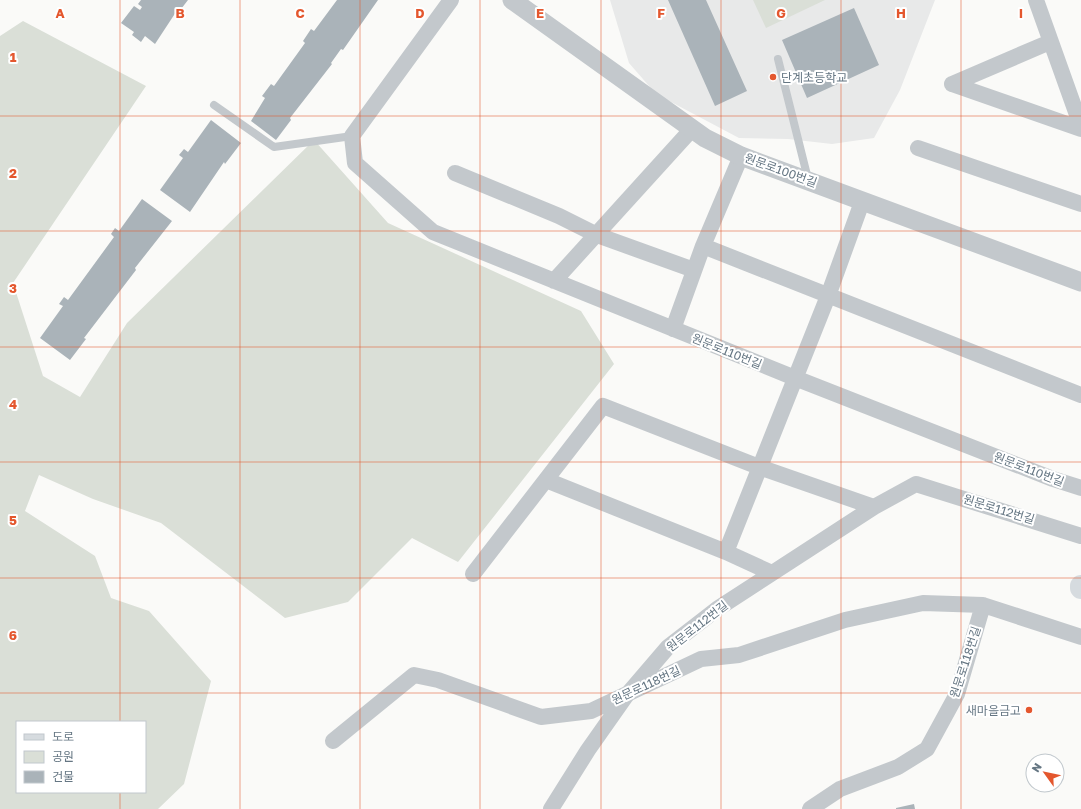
<svg xmlns="http://www.w3.org/2000/svg" width="1081" height="809" font-family="'Golos Text','Noto Sans KR',sans-serif">
<style>
.built{fill:#e8e9e9}
.green{fill:#dadfd7;fill-rule:evenodd}
.building{fill:#aab3b9}
.lines{fill:none;stroke-linecap:round;stroke-linejoin:round}
.service{stroke:#c3c8cc;stroke-width:8}
.minor{stroke:#c3c8cc;stroke-width:16}
.tertiary{stroke:#c3c8cc;stroke-width:19}
.secondary{stroke:#d6dbdf;stroke-width:22}
.grid{fill:none;stroke:#e4572e;stroke-width:1;stroke-opacity:0.55}
.poi-dot{fill:#e4572e;stroke:#fff;stroke-width:1.5}
.labels{text-anchor:middle;dominant-baseline:central;stroke-width:4;stroke-linejoin:round;paint-order:stroke}
.poi-label{font-size:12px;fill:#657683;stroke:#fff;text-anchor:start}
.street-label{font-size:12px;fill:#657683;stroke:#fff}
.grid-label{font-size:13px;text-anchor:middle;font-weight:bold;fill:#e4572e;stroke:#fff;stroke-width:4;stroke-linejoin:round;paint-order:stroke}
</style>
<rect width="100%" height="100%" fill="#fafaf8"/>
<path class="built" d="M610 0H935L900 90 874 138 832 144 788 139 739 138 656 94 629 63Z"/>
<path class="green" d="M753 0H825L766 28Z
M23 21 146 86 13 283 43 376 80 397 127 323 314 140 388 223 581 311 614 364 458 562 412 538 348 602 285 618 161 523 93 499 39 475 25 511 95 556 111 598 149 611 211 681 184 784 158 809H0V36ZM17 722H145V792H17Z"/>
<path class="building" d="M141 0H188L178 13 176 12 155 44 145 36 141 42 132 35 134 32 121 23 134 6 140 10 142 7 138 4Z
M337 0H378L343 50 341 49 331 63 332 64 290 118 291 120 276 140 251 121 265 98 262 96 271 84 274 86 305 43 303 41 311 29 314 31Z
M668 0H706L747 91 715 106Z
M854 8 879 65 807 98 782 40Z
M211 120 241 143 225 164 224 162 190 212 160 190 183 158 179 155 184 149 188 152Z
M142 199 172 221 135 268 136 270 84 338 86 339 70 360 40 338 63 306 59 304 64 297 68 300 114 237 111 234 115 228 119 231Z
M914 804 915 809H896V808Z"/>
<g class="lines">
<path class="service" d="M778 59 808 179
M214 105 274 147 352 136"/>
<path class="minor" d="M451 0 352 136 355 163 433 232 795 378 1053 479 1081 488
M1036 0 1081 126
M952 84 1081 129
M952 84 1050 42
M918 148 1081 204
M455 173 559 216 597 235 694 270
M703 246 1081 395
M554 281 692 129
M673 329 703 246 741 156
M546 480 726 552 772 573
M726 552 828 296 862 202
M473 574 603 406 759 467 874 507
M333 741 414 675 438 680 541 717 591 711 701 659 739 655 845 620 923 603 983 605 1081 637
M551 809 588 750 626 696 668 647 717 609 874 507 916 484 1081 536
M810 809 840 789 898 767 927 749 957 694 983 605"/>
<path class="tertiary" d="M512 0 705 138 741 156 1081 282"/>
<path class="secondary" d="M1081 586V588"/>
</g>
<path class="grid" d="M120 0V722M240 0V809M360 0V809M480 0V809M601 0V809M721 0V809M841 0V809M961 0V809M0 116H1081M0 231H1081M0 347H1081M0 462H1081M0 578H1081M0 693H1081M120 792V809"/>
<g class="poi-dot">
<circle cx="773" cy="77" r="4"/>
<circle cx="1029" cy="710" r="4"/>
</g>
<g class="labels">
<g class="poi-label">
<text x="781" y="77">단계초등학교</text>
<text x="1021" y="710" text-anchor="end">새마을금고</text>
</g>
<g class="street-label">
<text transform="translate(781 170) rotate(20)">원문로100번길</text>
<text transform="translate(727 351) rotate(22)">원문로110번길</text>
<text transform="translate(1029 469) rotate(21)">원문로110번길</text>
<text transform="translate(999 509) rotate(17)">원문로112번길</text>
<text transform="translate(697 626) rotate(-38)">원문로112번길</text>
<text transform="translate(965 662) rotate(-72)">원문로118번길</text>
<text transform="translate(646 685) rotate(-25)">원문로118번길</text>
</g>
</g>
<g class="grid-label">
<text x="60" y="18">A</text>
<text x="180" y="18">B</text>
<text x="300" y="18">C</text>
<text x="420" y="18">D</text>
<text x="540" y="18">E</text>
<text x="661" y="18">F</text>
<text x="781" y="18">G</text>
<text x="901" y="18">H</text>
<text x="1021" y="18">I</text>
<text x="13" y="62">1</text>
<text x="13" y="178">2</text>
<text x="13" y="293">3</text>
<text x="13" y="409">4</text>
<text x="13" y="525">5</text>
<text x="13" y="640">6</text>
</g>
<rect x="16" y="721" width="130" height="72" fill="#ffffff" stroke="#c1c8cd"/>
<rect x="24" y="734" width="20" height="6" fill="#d6dbdf" stroke="#c1c8cd"/>
<text x="52" y="741" font-size="12" fill="#657683">도로</text>
<rect x="24" y="751" width="20" height="12" fill="#dadfd7" stroke="#c1c8cd"/>
<text x="52" y="761" font-size="12" fill="#657683">공원</text>
<rect x="24" y="771" width="20" height="12" fill="#aab3b9" stroke="#c1c8cd"/>
<text x="52" y="781" font-size="12" fill="#657683">건물</text>
<g transform="translate(1045 773) rotate(303)"><circle r="19" fill="#ffffff" stroke="#c1c8cd"/>
<path d="M0-3L7 15L0 10L-7 15Z" fill="#e4572e"/>
<text y="-6" font-size="11" font-weight="bold" text-anchor="middle" fill="#657683">N</text>
</g>
</svg>
